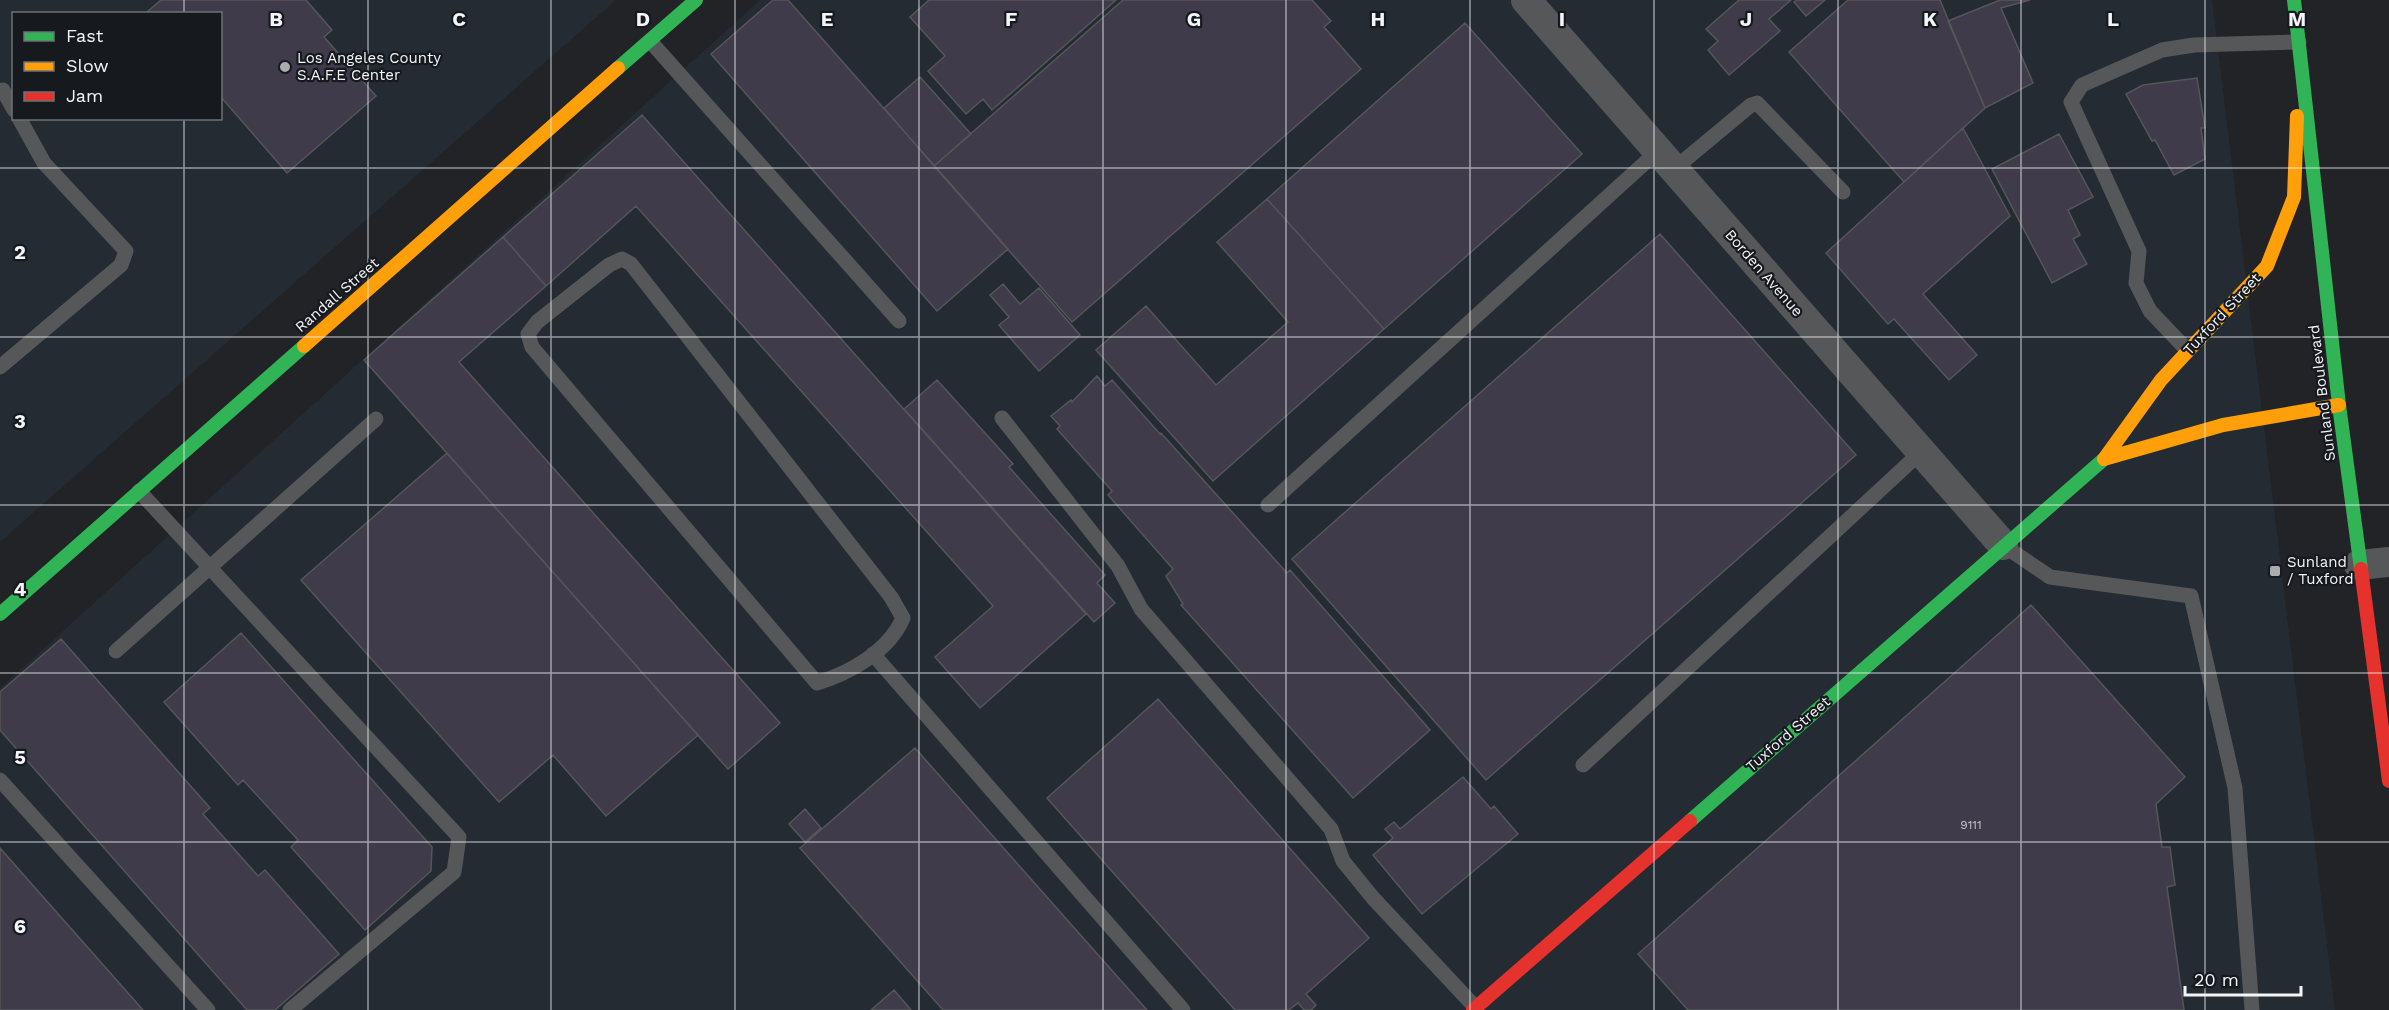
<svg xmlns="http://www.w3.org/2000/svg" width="2389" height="1010" font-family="'Work Sans',sans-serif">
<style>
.built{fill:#242b33;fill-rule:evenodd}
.building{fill:#3f3b4b;stroke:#555658;stroke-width:1.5}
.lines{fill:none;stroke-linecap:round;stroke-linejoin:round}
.lane{stroke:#565758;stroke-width:15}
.street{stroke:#565758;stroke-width:30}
.fast{stroke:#30b455;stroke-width:14}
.slow{stroke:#ff9f0a;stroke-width:14}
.jam{stroke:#e5322d;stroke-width:14}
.grid{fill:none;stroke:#f3f5f8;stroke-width:1.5;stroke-opacity:0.55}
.poi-dot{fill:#aaacae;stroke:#16191d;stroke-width:2}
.labels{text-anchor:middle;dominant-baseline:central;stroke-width:4.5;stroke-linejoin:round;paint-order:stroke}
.number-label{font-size:12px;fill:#c6c6cd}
.poi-label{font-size:15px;fill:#f3f5f8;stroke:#16191d;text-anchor:start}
.street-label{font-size:15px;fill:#f3f5f8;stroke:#16191d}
.grid-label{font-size:20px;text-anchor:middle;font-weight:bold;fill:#f3f5f8;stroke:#16191d;stroke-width:4.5;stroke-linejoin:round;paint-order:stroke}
</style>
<rect width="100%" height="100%" fill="#212326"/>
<path class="built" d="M0 0H616L0 542ZM14 14H220V118H14Z
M760 0H2212L2335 1010H0V688Z"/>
<path class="building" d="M161 0H306L332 30 324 37 376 96 287 173 220 96V14H149L147 12Z
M773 0H788L1008 249 937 311 711 54Z
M929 0H1116L992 110 983 99 966 114 928 71 945 56 910 17Z
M1123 0H1312L1331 21 1324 27 1361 69 1072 322 934 166Z
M1739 0H1791L1769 19 1780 31 1729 75 1708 50 1718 41 1706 29Z
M1797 0H1825L1806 16 1794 2Z
M1848 0H1940L1985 108 1904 182 1789 52Z
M2000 0H2030L2001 8 2033 83 1985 108 1948 21Z
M1465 23 1582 154 1384 329 1267 199Z
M920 77 971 134 934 166 884 108Z
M2197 78 2205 128H2201L2205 159 2174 175 2155 140 2152 141 2126 94 2143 85Z
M642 115 1086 614 980 708 935 657 993 606 636 206 546 286 503 237Z
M1963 128 2010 216 1923 294 1977 355 1949 380 1894 319 1888 324 1826 253Z
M2059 134 2093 197 2068 210 2080 235 2073 239 2087 264 2052 283 1992 169Z
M1267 199 1384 329 1213 481 1096 350 1146 306 1216 385 1288 322 1217 242Z
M1660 234 1856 455 1486 780 1292 559Z
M503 237 546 286 459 362 780 723 728 769 364 360Z
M1003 284 1020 304 1039 288 1080 335 1039 371 999 325 1009 317 990 295Z
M1097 376 1105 386 1112 380 1160 434 1161 433 1287 573 1290 570 1430 730 1353 798 1181 605 1183 604 1166 576 1173 569 1108 495 1112 491 1057 429 1060 426 1051 416 1071 400 1072 402Z
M937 380 1013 464 1009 467 1105 575 1097 583 1115 603 1094 622 904 409Z
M447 453 698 735 606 816 553 755 499 802 301 580Z
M2031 605 2185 777 2156 804 2162 847H2170L2175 885 2167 887 2184 1010H1688L1638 954Z
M241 633 432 847 431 871 365 930 291 847 298 840 243 780 238 785 164 702Z
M61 639 210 808 203 814 258 876 265 870 339 954 275 1010H247L0 730V692Z
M1158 699 1369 938 1306 994 1316 1005 1311 1010H1304L1298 1003 1289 1010H1235L1047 798Z
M915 748 1147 1010H943L800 848Z
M1463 777 1491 809 1494 806 1518 834 1422 914 1373 855 1393 838 1385 829 1394 822 1400 829Z
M805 809 821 828 805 842 789 824Z
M0 848 143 1010H0Z
M894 990 911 1010H871Z"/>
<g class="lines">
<path class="lane" d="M650 41 899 321
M0 93 3 90 14 110
M1674 169 1751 105 1757 103 1843 192
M622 259 631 264 891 597 903 618C889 651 850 673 817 683L532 347 528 334 537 322 609 265Z
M2188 351 2150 311 2136 283 2139 251 2071 102 2082 85 2162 50 2194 45 2299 42
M0 367 121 265 126 251 44 163 19 118
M1002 418 1118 566 1141 609 1331 829 1343 861 1373 898 1476 1008
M139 491 459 837 454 872 290 1010
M1268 505 1658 151
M2003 545 2050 577 2191 596 2235 788 2252 1010
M116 651 376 419
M873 654 1183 1010
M1583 765 1921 452
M0 780 208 1010"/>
<path class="street" d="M1526 0 2003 545
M2359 565 2389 562"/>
<path class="fast" d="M2294 0 2339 405 2361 569
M618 68 696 0
M0 614 304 346
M1690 821 2104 459"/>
<path class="slow" d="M304 346 618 68
M2104 459 2223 425 2339 405
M2104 459 2161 380 2267 266 2294 197 2297 116"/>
<path class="jam" d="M2361 569 2389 781
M1473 1010 1690 821"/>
</g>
<path class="grid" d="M184 0V14M368 0V1010M551 0V1010M735 0V1010M919 0V1010M1103 0V1010M1286 0V1010M1470 0V1010M1654 0V1010M1838 0V1010M2021 0V1010M2205 0V1010M184 118V1010M0 168H2389M0 337H2389M0 505H2389M0 673H2389M0 842H2389"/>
<g class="poi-dot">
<circle cx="285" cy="67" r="6"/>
<rect x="2269" y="565" width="12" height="12" rx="3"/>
</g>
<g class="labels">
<g class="number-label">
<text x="1971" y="825">9111</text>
</g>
<g class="poi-label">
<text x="297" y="58">Los Angeles County<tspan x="297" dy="17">S.A.F.E Center</tspan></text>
<text x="2287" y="562">Sunland<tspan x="2287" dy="17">/ Tuxford</tspan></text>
</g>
<g class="street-label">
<text transform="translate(1764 273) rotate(49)">Borden Avenue</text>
<text transform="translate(337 295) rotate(-41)">Randall Street</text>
<text transform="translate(2222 314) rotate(-47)">Tuxford Street</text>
<text transform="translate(2322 393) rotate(-97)">Sunland Boulevard</text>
<text transform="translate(1788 734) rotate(-41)">Tuxford Street</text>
</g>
</g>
<g class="grid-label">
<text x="276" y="26">B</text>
<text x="459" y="26">C</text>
<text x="643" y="26">D</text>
<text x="827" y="26">E</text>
<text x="1011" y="26">F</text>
<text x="1194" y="26">G</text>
<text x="1378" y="26">H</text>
<text x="1562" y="26">I</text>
<text x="1746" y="26">J</text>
<text x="1930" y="26">K</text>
<text x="2113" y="26">L</text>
<text x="2297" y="26">M</text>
<text x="20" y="259">2</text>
<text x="20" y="428">3</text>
<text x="20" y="596">4</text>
<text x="20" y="764">5</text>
<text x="20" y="933">6</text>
</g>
<rect x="12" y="12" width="210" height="108" fill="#16191d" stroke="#6e7175" stroke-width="1.5"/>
<rect x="24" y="32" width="30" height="9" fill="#30b455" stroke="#6e7175" stroke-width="1.5"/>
<text x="66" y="42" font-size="18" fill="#f3f5f8">Fast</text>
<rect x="24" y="62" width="30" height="9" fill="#ff9f0a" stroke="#6e7175" stroke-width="1.5"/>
<text x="66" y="72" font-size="18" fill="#f3f5f8">Slow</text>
<rect x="24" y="92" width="30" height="9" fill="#e5322d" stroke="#6e7175" stroke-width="1.5"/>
<text x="66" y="102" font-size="18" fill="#f3f5f8">Jam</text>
<path d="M2185 986v9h116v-9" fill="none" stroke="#f3f5f8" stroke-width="3"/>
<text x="2194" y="986" font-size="18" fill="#f3f5f8" stroke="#16191d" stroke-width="4.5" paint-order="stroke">20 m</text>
</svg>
